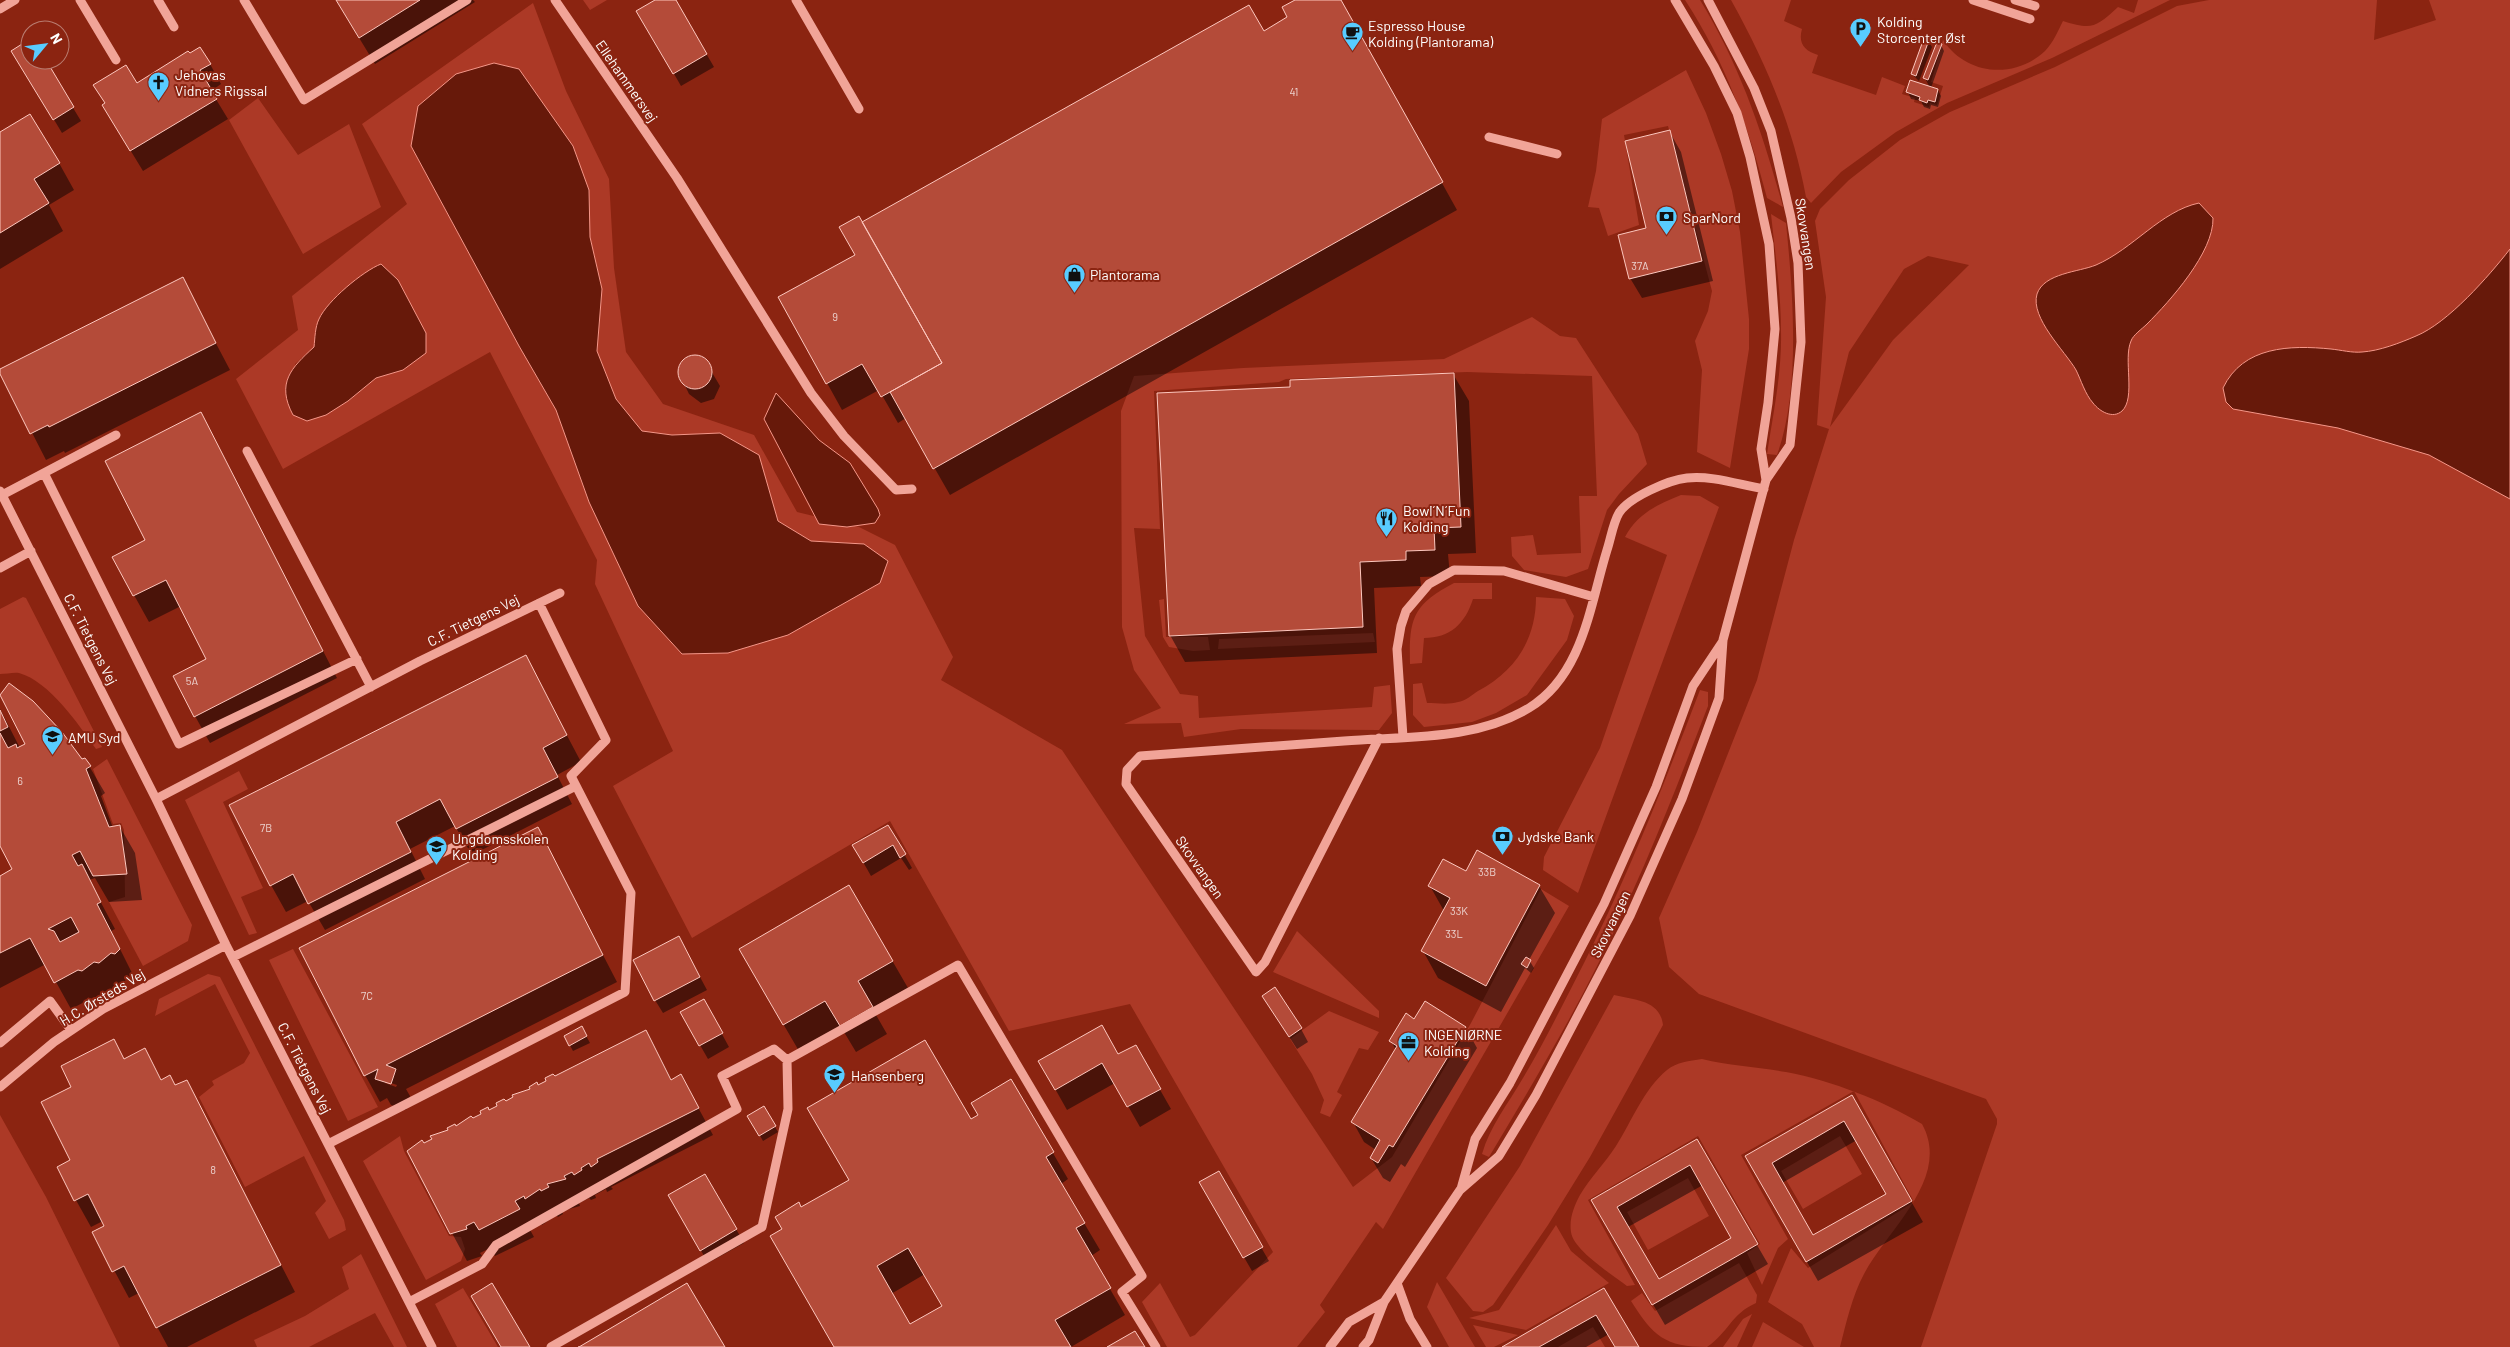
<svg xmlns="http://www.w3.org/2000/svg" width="2510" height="1347" font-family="Barlow,sans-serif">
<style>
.green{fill:#ac3926;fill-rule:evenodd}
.water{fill:#67190a;stroke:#f59789}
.shadow{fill:#0007;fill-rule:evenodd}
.building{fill:#b44b39;stroke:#fdc7be;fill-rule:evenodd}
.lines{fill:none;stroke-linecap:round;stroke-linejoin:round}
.minor{stroke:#f1a498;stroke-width:9}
.labels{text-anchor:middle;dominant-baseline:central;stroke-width:4;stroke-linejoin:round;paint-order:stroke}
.number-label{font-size:11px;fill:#ecd2ce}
.poi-label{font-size:14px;fill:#fff;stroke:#8b2411;text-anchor:start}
.street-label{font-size:14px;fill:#fff;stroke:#8b2411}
</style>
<rect width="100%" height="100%" fill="#8b2411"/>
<path class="green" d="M583 0H607L590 10Z
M1685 0H1700C1740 65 1763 134 1783 207L1767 198C1749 128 1725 61 1685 0Z
M1731 0H1791L1784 21 1802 29C1798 43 1804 51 1818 55L1812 73 1876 95 1882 77 1905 86 1902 94 1915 98 1914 102 1929 107 1930 103 1937 105 1943 86 1931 82 1943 40C1966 75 2014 80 2045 51 2053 43 2058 31 2063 21 2092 30 2095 28 2118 7L2134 13 2138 0H2170L2052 58 1947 103 1896 132 1841 172 1811 203 1806 197C1793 126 1766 63 1731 0Z
M2209 0H2377L2374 40 2436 20 2429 0H2510V1347H1921L1997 1124V1119L1986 1099 1699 994 1669 967 1659 918 1697 832 1757 680 1794 540 1829 429 1817 425 1826 297 1815 221 1820 209 1849 180 1900 140 1950 112 2055 67 2177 6ZM1928 256 1969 265 1893 340 1830 427 1849 352 1904 269Z
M533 3 566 91 609 179 614 268 626 352 663 404 754 435 797 512 859 527 895 545 953 657 941 680 1062 750 1353 1187 1392 1157 1471 1023 1541 889 1569 906 1383 1229 1376 1222 1320 1305 1325 1312 1297 1347H1167L1142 1302 1160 1283 1190 1337 1195 1335 1273 1252 1130 1004 1009 1031 890 821 692 938 613 786 673 751 595 584 597 560 490 352 283 469 236 379 298 330 292 296 407 204 362 124ZM411 146 589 190 590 237 602 289 597 351 616 399 641 431 672 435 720 433 758 455 778 521 811 541 864 544 682 654 638 606 589 502 556 410 519 346ZM314 347 403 370 376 378 348 401 326 415 295 364Z
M1686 70 1706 113 1721 154 1732 191 1740 232 1749 319V349L1730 468 1697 452 1702 370 1695 341 1708 311 1712 291 1668 126 1624 135 1639 225 1608 236 1599 208 1588 207 1596 171 1602 119Z
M258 98 298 155 349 124 381 207 303 254 229 120Z
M1771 214 1786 223C1793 293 1801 389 1777 455L1767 454C1773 414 1782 373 1781 332 1781 292 1775 253 1771 214Z
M1532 317 1560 336 1576 338 1638 434 1647 464 1619 494 1607 510 1588 569 1566 577 1524 570 1512 556 1511 537 1533 535 1537 555 1581 553 1579 496H1597L1592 376 1467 372 1286 379 1279 382 1154 391 1160 529 1134 528 1145 636 1180 694 1198 696 1199 718 1372 707 1374 687 1390 685 1392 713 1379 730 1241 729 1184 737 1181 723 1124 724 1161 708 1134 670 1122 627 1121 411 1134 376 1243 368 1444 359Z
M1681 495 1700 496 1719 507 1578 893 1543 870 1544 857 1600 748 1667 555 1625 537C1638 513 1657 505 1681 495Z
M1454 583H1492V599H1473C1465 624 1450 638 1424 638L1422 663 1410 664C1409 619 1412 605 1454 583Z
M23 597 26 598 102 747 96 749C79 725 49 681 19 673 14 672 6 674 0 674V609Z
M1536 597 1565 599 1574 616 1567 640 1527 695 1496 713 1472 722 1424 727 1413 715V684L1422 683 1427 703C1436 703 1449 705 1458 702 1465 701 1472 695 1478 691 1515 671 1536 640 1536 597Z
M1164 599 1166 637H1208L1210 650 1193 651 1169 647 1163 637 1159 600Z
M1373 633 1375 642 1218 649 1219 639Z
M1700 690 1708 692V706C1674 794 1640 882 1597 966 1564 1032 1526 1095 1489 1157L1482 1154C1490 1126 1508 1104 1523 1078 1545 1041 1565 1000 1585 961 1629 873 1665 782 1700 690Z
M107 759 192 925 188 941 143 966 109 902 125 897 124 830 121 823 113 824 93 769Z
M239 771 248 789 223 802 263 888 241 897 257 933 249 935 185 800Z
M1297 931 1379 1011V1018L1273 972Z
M293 949 378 1107 348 1121 269 960Z
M208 974 220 977 344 1220 346 1230 329 1239 315 1213 326 1201 304 1156 245 1187 199 1097 214 1085 212 1081 244 1063 250 1053 215 984 155 1016 159 999Z
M1614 995C1635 1000 1660 1000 1663 1025L1590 1157 1548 1225 1493 1305 1483 1312 1473 1311 1446 1278 1520 1166Z
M1329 1011 1379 1032 1368 1050 1359 1048 1337 1092 1342 1095 1330 1117 1320 1113 1324 1100 1312 1074 1290 1039Z
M1702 1059C1730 1066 1758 1067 1786 1072 1833 1081 1881 1100 1922 1124 1952 1178 1887 1230 1864 1274 1852 1296 1846 1324 1840 1347H1814L1802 1324 1768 1302 1791 1248 1808 1268 1914 1202 1854 1091 1741 1155 1788 1239 1778 1248 1762 1285 1747 1253 1760 1244 1698 1136 1588 1200 1635 1285 1627 1286C1613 1275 1573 1250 1571 1232 1569 1219 1574 1206 1580 1195 1590 1178 1605 1163 1616 1146 1632 1121 1643 1090 1667 1070 1677 1062 1689 1061 1702 1059Z
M0 1115 46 1197 120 1347H0Z
M400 1136 404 1151 449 1236 461 1237 465 1249 461 1261 426 1280 363 1161Z
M1840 1136 1862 1174 1803 1209 1781 1171Z
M1688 1178 1709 1216 1648 1250 1627 1212Z
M1556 1225 1571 1251 1609 1283 1526 1330 1469 1318 1499 1310Z
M361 1254 407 1347H394L375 1313 309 1347H257L254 1340 305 1316 349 1289 342 1267Z
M1739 1263 1757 1295 1756 1303C1731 1314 1729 1332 1707 1347 1665 1347 1653 1336 1631 1301L1642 1293 1655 1311Z
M1437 1282 1475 1347H1449L1427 1307Z
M463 1288 498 1347H457L435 1304Z
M1752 1314 1737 1347H1723L1743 1319Z
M1763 1322 1804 1347H1752Z
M1473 1325 1518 1335 1494 1347H1486Z
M1593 1327 1605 1347H1558Z"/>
<path class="water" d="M494 63 519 69 573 146 589 190 590 237 602 289 597 351 616 399 642 431 672 435 720 433 759 455 778 521 811 541 864 544 888 561 880 583 788 635 728 653 682 654 638 606 589 502 556 410 519 346 411 146 418 106 456 74Z
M2199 203 2213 218C2214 252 2170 301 2147 324 2142 329 2133 335 2131 341 2123 359 2136 398 2122 411 2113 419 2100 412 2093 403 2085 394 2081 380 2076 370 2065 351 2030 318 2037 294 2044 273 2079 272 2096 265 2133 249 2161 211 2199 203Z
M2510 249V499L2429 455 2338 428 2233 409 2226 402 2223 388C2243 346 2290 345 2331 349 2341 350 2352 353 2362 352 2379 351 2400 343 2416 336 2448 323 2489 276 2510 249Z
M381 264 398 280 426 333V353L403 370 376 378 348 401 326 415 307 421 293 415C276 383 291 368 314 347 315 338 315 327 319 319 327 301 363 271 381 264Z
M776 393 819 440 850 463 878 509 880 515 875 523 847 527 819 524 764 419Z"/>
<path class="shadow" d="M336 0H473L475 2 375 64Z
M657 0H675L714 67 681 86 638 11Z
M1297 0H1340L1457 210 950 495 906 418 898 423 879 390 842 410 780 298 856 255 862 224 1263 32 1289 18Z
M30 40V60H44L81 121 62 133 13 51Z
M1928 41 1932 47 1919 81 1912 74Z
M1941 45 1944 51 1931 88 1938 90 1941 96 1938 107 1931 105 1930 109 1924 107 1921 101 1911 99 1908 92 1930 88 1925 78Z
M190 55 210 64 221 84 211 91 228 119 143 171 115 125 137 85Z
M1669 131 1681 152 1713 281 1642 298 1630 278 1648 229Z
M0 134 59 163 74 190 49 205 63 231 0 269Z
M182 279 230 370 65 453 64 451 46 460 0 370Z
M698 356 704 359 720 386 714 399 701 403 689 394 679 373 684 360Z
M1453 374 1469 401 1476 553 1448 554 1450 576 1420 577 1421 586 1374 588 1377 653 1185 662 1170 635 1291 388Z
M201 414 337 678 210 743 195 716 208 659 181 606 149 622 134 595 147 540Z
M525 656 581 762 557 775 572 804 472 855 455 826 410 849 425 879 325 930 308 901 286 912 271 885Z
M0 709 20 748 82 761 85 759 105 793 101 796 113 828 120 827 135 853 142 900 109 902 95 878 89 880 115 929 111 931 134 977 131 981 126 980 114 989H110L98 997H94L71 1009 46 964 0 988V877L14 870 0 843Z
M888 826 912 868 909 870 901 858 871 876 854 846Z
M537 828 617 982 406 1089 410 1096 406 1110 391 1105 387 1098 380 1102 365 1075ZM385 1081 397 1085 396 1087 385 1083Z
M1466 872 1539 886 1555 913 1529 960 1534 968 1531 973 1525 968 1501 1012 1438 978 1423 951 1444 911 1430 886Z
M849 886 908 988 872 1008 887 1034 856 1052 841 1027 799 1051 740 950Z
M686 951 707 990 663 1013 655 1000Z
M1272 1010 1301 1029 1308 1042 1297 1049Z
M711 1014 729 1047 708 1059 700 1045Z
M582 1028 590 1043 573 1051 565 1036Z
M1466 1028 1477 1048 1405 1167 1401 1164 1390 1182 1383 1178 1371 1158 1376 1150 1364 1142 1353 1122 1396 1050 1391 1041Z
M646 1031 672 1081 681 1076 713 1135 611 1187 613 1189 607 1192 606 1189 595 1195 596 1198 591 1200 589 1198 579 1203 580 1206 562 1211 563 1214 558 1217 556 1215 542 1225 540 1223 529 1228 534 1237 495 1256 490 1248 480 1253 482 1256 467 1261 408 1151 472 1120 487 1109 489 1111 505 1103 537 1084 538 1086Z
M1135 1046 1171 1109 1140 1127 1115 1083 1067 1110 1040 1062 1118 1056Z
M145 1050 162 1081 175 1087 186 1081 295 1292 187 1347H168L139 1293 129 1298 94 1233 106 1227 103 1221 91 1227 67 1184 72 1160 125 1060Z
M1011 1081 1068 1179 1061 1184 1100 1250 1091 1256 1125 1315 1071 1347H836L784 1230 801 1208 980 1115ZM925 1274 943 1307 910 1326 891 1294Z
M1851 1097 1923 1222 1818 1281 1746 1156ZM1857 1140 1888 1194 1813 1237 1782 1183Z
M763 1107 778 1132 763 1141 749 1116Z
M1696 1140 1768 1264 1665 1325 1593 1201ZM1703 1185 1733 1238 1658 1281 1628 1227Z
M1218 1173 1269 1261 1252 1271 1201 1183Z
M705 1175 744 1243 708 1263 670 1195Z
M1604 1289 1637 1347H1616L1609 1334 1586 1347H1504Z"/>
<path class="building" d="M336 0H420L359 38Z
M655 0H676L707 54 673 74 636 11Z
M1295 0H1341L1443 182 933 469 890 392 942 363 862 222 1249 5 1264 31 1287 17 1282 7Z
M1924 38 1929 40 1916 76 1911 74Z
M30 39V60H46L74 107 53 120 11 51Z
M1937 42 1942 44 1928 80 1923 78Z
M200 47 211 64 200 70 217 99 130 151 102 105 105 103 93 85 126 65 137 83 188 51 190 53Z
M1910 80 1938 89 1935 102 1928 100 1927 103 1919 100 1920 97 1906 92Z
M30 114 60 163 34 179 49 203 0 233V132Z
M1670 130 1702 261 1629 279 1618 235 1646 228 1625 141Z
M859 216 942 363 881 397 862 364 826 384 778 297 855 255 839 227Z
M183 277 216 343 49 427 48 425 30 434 0 374V369Z
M678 372a17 17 0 1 1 34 0a17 17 0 1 1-34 0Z
M1454 373 1461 527 1434 528 1435 550 1406 551V560L1360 562 1363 627 1169 636 1157 393 1290 387V380Z
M201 412 323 651 194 717 173 676 206 659 166 580 133 596 112 557 145 540 105 461Z
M526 655 567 735 543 748 558 777 456 829 440 799 396 822 411 852 308 904 293 874 270 886 229 805Z
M9 683 33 701 62 732 82 759 85 758 91 766 86 769 109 827 120 825 127 874 93 876 80 851 72 855 78 866 82 864 101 902 97 904 120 949 115 954 111 953 99 963 94 962 82 971 78 970 54 983 30 938 0 953V876L12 869 0 846V733L8 748 16 744 17 748 25 744 0 695ZM71 917 79 932 60 942 54 931 48 929Z
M0 710 8 727 0 731Z
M888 825 906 854 900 858 893 845 863 863 852 845Z
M538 827 603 955 386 1065 396 1069 391 1084 375 1079 378 1069 364 1076 299 948Z
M1477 850 1540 885 1486 986 1421 951 1450 898 1428 886 1443 859 1466 871Z
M849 885 893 961 858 981 873 1007 840 1026 825 1001 783 1025 739 949Z
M679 936 700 977 654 1001 633 960Z
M1526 957 1531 960 1527 968 1521 964Z
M1275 987 1302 1028 1289 1037 1262 996Z
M704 999 723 1033 699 1046 680 1012Z
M1425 1001 1466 1027 1393 1147 1389 1145 1378 1163 1370 1158 1380 1140 1351 1122 1397 1046 1389 1041 1406 1013 1414 1019Z
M1102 1025 1118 1054 1136 1045 1161 1089 1127 1107 1102 1063 1055 1090 1038 1061Z
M582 1026 587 1036 569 1046 564 1036Z
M646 1030 671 1080 681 1074 699 1108 597 1159 598 1162 591 1167 589 1163 581 1168 582 1170 574 1175 572 1172 564 1176 566 1179 547 1184 549 1187 541 1191 540 1189 525 1199 524 1196 515 1201 520 1209 479 1230 474 1222 466 1226 467 1229 450 1234 407 1151 422 1140 424 1143 432 1139 430 1136 448 1130 447 1128 455 1124 456 1126 471 1116 473 1118 481 1114 480 1111 488 1107 489 1110 497 1106 496 1103 504 1099 506 1101 513 1097 512 1095 530 1089 529 1087 537 1082 538 1085 546 1081 545 1078 553 1074 555 1076Z
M114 1039 124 1059 145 1048 161 1080 170 1075 175 1085 187 1080 281 1265 156 1328 124 1266 112 1272 92 1232 104 1226 88 1194 74 1201 57 1167 70 1160 41 1102 71 1087 61 1066Z
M925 1040 971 1119 978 1115 971 1103 1011 1079 1054 1152 1046 1157 1085 1223 1076 1228 1111 1288 1055 1320 1071 1347H834L770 1236 782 1229 775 1217 799 1202 801 1207 849 1180 807 1108ZM908 1248 942 1306 910 1324 877 1266Z
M1852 1095 1912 1201 1806 1262 1745 1156ZM1844 1121 1886 1194 1813 1235 1772 1163Z
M764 1106 776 1126 759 1136 747 1116Z
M1697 1139 1758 1244 1652 1305 1591 1200ZM1690 1165 1731 1238 1659 1279 1617 1207Z
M1219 1171 1263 1247 1243 1258 1199 1182Z
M705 1174 737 1229 700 1251 668 1195Z
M492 1283 530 1347H501L471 1296Z
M687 1283 725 1347H578H579Z
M1604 1288 1639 1347H1615L1596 1315 1539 1347H1502Z
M1135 1331 1145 1347H1107Z"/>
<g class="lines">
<path class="minor" d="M80 0 116 60
M158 0 174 27
M244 0 304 100 467 0
M555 0 677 178 811 393 844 436 896 490 912 489
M796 0 859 109
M1675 0 1714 66 1737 113 1750 157 1769 244 1775 329 1768 403 1761 449 1766 480
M1973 0 2030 19
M2015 0 2035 6
M0 9 15 0
M1489 137 1557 154
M247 451 371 687
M44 473 179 744 357 659
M0 491 156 799 226 945 432 1347
M2 495 116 435
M0 568 31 551
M1403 737 1397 649 1401 626 1406 611 1429 584 1454 570 1504 571 1594 597
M1379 738 1265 962 1256 972 1126 784 1127 770 1140 756C1208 751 1276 746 1344 741 1406 736 1474 741 1529 708 1583 675 1590 605 1607 550 1611 538 1613 523 1619 513 1629 497 1669 480 1687 478 1711 475 1740 485 1764 489
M156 799 420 661 560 593
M233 957 576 786
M0 1043 50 1001 71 1030
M0 1087 54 1042 103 1009 226 945
M328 1144 625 992 631 893 571 776 606 740 539 603
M1461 1189 1475 1139 1510 1083 1604 904 1656 787 1693 686 1723 641
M1397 1283 1410 1319 1427 1347
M409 1302 482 1264 496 1245 737 1109 722 1076 774 1049 787 1060
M551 1347 762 1227 788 1109 787 1060 958 965 1142 1276 1122 1292 1156 1347
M1330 1347 1349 1322 1384 1302
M1363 1347 1369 1340 1384 1302 1460 1190 1499 1156 1536 1095 1630 916 1682 799 1719 698 1723 640 1766 480 1790 445 1801 342 1798 263 1791 218 1771 131 1754 88 1708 0"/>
</g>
<defs>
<symbol id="parking-pin" viewBox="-11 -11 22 30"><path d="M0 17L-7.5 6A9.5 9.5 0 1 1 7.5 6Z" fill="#58ccff" stroke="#8b2411"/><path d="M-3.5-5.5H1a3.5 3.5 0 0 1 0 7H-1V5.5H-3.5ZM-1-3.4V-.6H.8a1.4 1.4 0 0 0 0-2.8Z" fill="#111"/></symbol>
<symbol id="cafe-pin" viewBox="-11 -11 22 30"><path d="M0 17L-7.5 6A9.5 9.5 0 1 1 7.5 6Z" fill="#58ccff" stroke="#8b2411"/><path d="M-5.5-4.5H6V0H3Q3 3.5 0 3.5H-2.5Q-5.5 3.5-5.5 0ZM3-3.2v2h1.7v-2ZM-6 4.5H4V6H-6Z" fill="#111"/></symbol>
<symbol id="church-pin" viewBox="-11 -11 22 30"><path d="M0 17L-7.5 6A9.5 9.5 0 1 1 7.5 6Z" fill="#58ccff" stroke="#8b2411"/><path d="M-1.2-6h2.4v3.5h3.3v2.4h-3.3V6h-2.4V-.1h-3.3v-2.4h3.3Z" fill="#111"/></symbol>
<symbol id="bank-pin" viewBox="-11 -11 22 30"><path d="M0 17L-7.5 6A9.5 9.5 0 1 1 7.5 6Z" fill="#58ccff" stroke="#8b2411"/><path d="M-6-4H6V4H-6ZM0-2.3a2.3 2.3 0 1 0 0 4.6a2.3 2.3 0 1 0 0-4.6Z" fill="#111"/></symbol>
<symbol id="shop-pin" viewBox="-11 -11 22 30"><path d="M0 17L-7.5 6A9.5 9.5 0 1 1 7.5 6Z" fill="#58ccff" stroke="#8b2411"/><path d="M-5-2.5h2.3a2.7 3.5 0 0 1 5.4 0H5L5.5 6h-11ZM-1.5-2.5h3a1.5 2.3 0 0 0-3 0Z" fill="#111"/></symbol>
<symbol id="restaurant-pin" viewBox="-11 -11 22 30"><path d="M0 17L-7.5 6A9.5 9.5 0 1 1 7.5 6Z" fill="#58ccff" stroke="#8b2411"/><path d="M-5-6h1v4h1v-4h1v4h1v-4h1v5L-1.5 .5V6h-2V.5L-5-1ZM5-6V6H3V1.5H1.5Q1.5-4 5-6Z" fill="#111"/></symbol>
<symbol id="university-pin" viewBox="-11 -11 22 30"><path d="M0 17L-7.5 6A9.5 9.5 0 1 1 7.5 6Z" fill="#58ccff" stroke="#8b2411"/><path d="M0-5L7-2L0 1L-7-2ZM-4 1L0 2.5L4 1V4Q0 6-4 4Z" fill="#111"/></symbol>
<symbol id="office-pin" viewBox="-11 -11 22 30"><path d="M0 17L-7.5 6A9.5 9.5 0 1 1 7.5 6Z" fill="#58ccff" stroke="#8b2411"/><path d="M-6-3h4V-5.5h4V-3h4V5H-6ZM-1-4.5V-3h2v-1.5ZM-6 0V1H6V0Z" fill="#111"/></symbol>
</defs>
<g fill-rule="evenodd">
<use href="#parking-pin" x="1848" y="16" width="25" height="34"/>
<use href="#cafe-pin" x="1340" y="20" width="25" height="34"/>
<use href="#church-pin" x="146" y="70" width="25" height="34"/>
<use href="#bank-pin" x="1654" y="204" width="25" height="34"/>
<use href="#shop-pin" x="1062" y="262" width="25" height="34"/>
<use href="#restaurant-pin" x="1374" y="506" width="25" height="34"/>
<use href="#university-pin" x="40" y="724" width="25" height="34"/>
<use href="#bank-pin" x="1490" y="824" width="25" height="34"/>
<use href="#university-pin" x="424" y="834" width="25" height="34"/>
<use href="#office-pin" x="1396" y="1030" width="25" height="34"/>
<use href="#university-pin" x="822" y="1062" width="25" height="34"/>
</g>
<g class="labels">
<g class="number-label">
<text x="1294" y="91">41</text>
<text x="1640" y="265">37A</text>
<text x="835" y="316">9</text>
<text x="192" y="680">5A</text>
<text x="20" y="780">6</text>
<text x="266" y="827">7B</text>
<text x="1487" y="871">33B</text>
<text x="1459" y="910">33K</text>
<text x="1454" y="933">33L</text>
<text x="367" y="995">7C</text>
<text x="213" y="1169">8</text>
</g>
<g class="poi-label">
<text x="1877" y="21">Kolding<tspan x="1877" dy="16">Storcenter Øst</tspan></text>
<text x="1368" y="25">Espresso House<tspan x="1368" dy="16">Kolding (Plantorama)</tspan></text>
<text x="175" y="74">Jehovas<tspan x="175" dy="16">Vidners Rigssal</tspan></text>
<text x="1683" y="217">SparNord</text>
<text x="1090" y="274">Plantorama</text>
<text x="1403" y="510">Bowl´N´Fun<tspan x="1403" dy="16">Kolding</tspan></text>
<text x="68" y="737">AMU Syd</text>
<text x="1518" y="836">Jydske Bank</text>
<text x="452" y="838">Ungdomsskolen<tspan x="452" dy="16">Kolding</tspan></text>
<text x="1424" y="1034">INGENIØRNE<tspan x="1424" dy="16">Kolding</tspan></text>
<text x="851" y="1075">Hansenberg</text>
</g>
<g class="street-label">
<text transform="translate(627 81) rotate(55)">Ellehammersvej</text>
<text transform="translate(1806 234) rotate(81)">Skovvangen</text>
<text transform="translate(473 620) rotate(-26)">C.F. Tietgens Vej</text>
<text transform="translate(91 639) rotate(63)">C.F. Tietgens Vej</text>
<text transform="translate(1200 867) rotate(55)">Skovvangen</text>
<text transform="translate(1610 924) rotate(-64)">Skovvangen</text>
<text transform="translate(102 997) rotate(-31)">H.C. Ørsteds Vej</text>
<text transform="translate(305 1068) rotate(63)">C.F. Tietgens Vej</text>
</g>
</g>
<g transform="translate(45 45) rotate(61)"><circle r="24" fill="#8b2411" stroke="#b97c70"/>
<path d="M0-4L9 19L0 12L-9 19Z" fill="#58ccff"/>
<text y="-8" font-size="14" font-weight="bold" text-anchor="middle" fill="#ffffff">N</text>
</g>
</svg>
